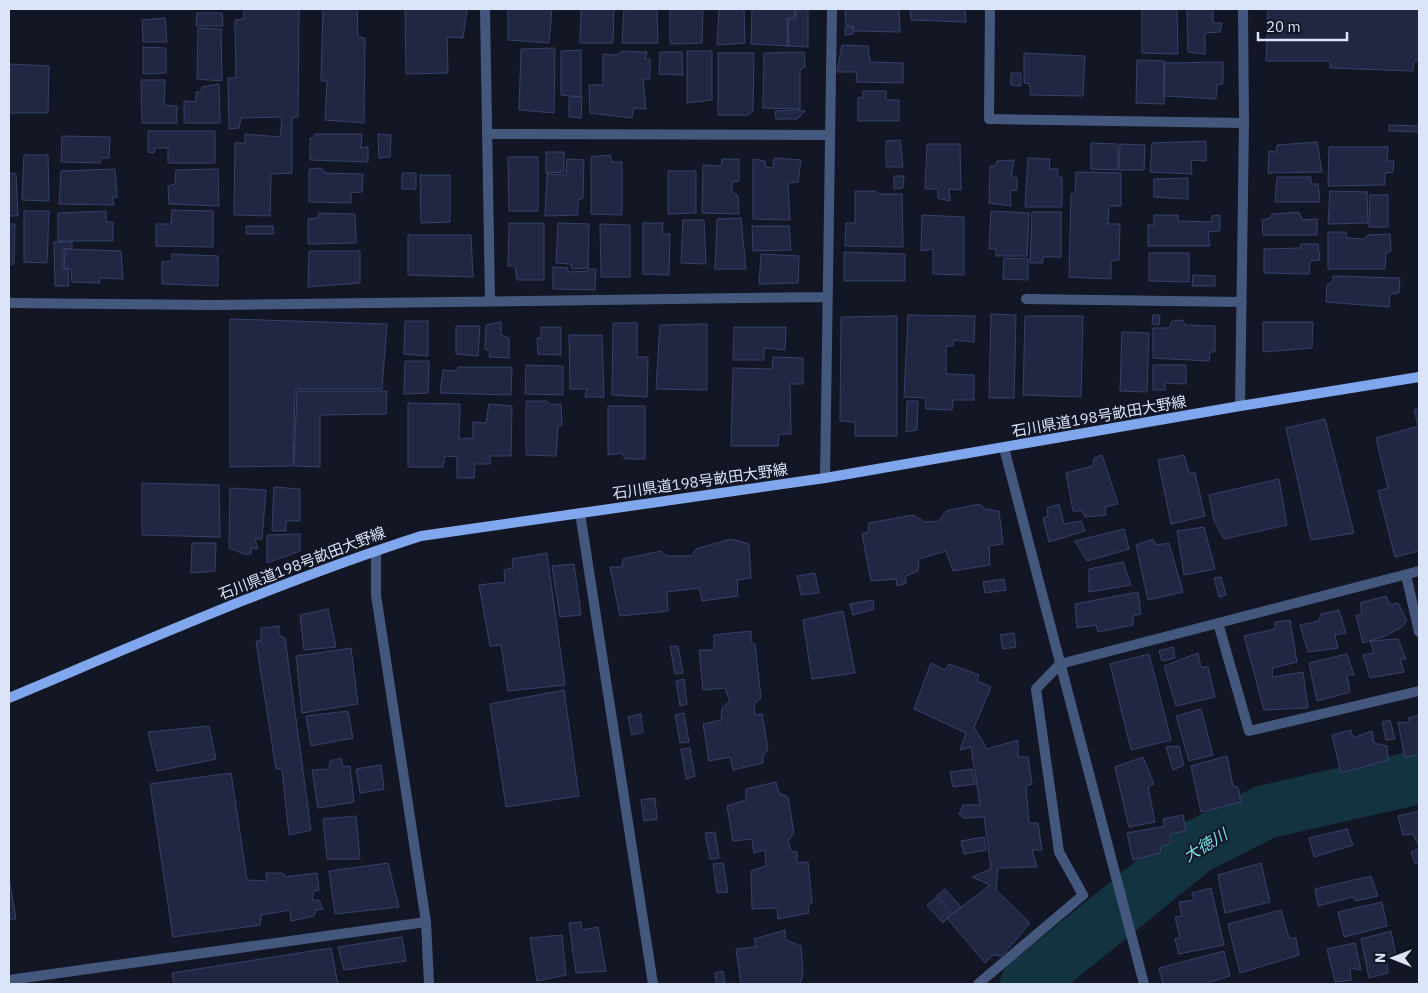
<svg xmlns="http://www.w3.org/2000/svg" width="1428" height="993" font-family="'IBM Plex Sans','Noto Sans JP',sans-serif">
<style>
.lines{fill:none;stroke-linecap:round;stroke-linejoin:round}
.river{stroke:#12333f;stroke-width:54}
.building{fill:#212743;stroke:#37406c}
.street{stroke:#44587e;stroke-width:10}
.secondary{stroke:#80a6ed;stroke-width:10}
.labels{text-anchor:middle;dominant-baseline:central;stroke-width:4;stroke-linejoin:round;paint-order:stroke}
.street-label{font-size:15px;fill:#dce4fa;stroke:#131725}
.water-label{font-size:16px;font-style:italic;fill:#78e2ec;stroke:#131725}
</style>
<rect width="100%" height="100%" fill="#131725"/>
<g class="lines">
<path class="river" d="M1027 984 1196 847 1265 812 1419 777"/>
</g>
<path class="building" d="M244 9H299L298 117 292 118V173L271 174 270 216 234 215 235 143H245V134L280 137 282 117 241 118 239 128 229 129 228 78H236L235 20 244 19Z
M323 9H357L358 37 365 38 364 123 325 120 327 81H321Z
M405 9H467L463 38 447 37 448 73 406 74Z
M508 9H552L549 43 508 40Z
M581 9H614L613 43H580Z
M624 9H657L658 43H622Z
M670 9H703L702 43 670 44Z
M719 9H744L745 43 717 45Z
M752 9H795V17L788 18 789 46 751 44Z
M796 9H808V47L787 46V19H796Z
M845 9H899L900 32 854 31 853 26 846 25Z
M910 9H965L966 22 911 20Z
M1142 9H1177L1178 54 1142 53Z
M1187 9H1213V23H1222L1220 32 1205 33V54L1188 52Z
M1268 9H1419V61H1414L1413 71 1330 68V61H1266Z
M197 13H222L223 26H196Z
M165 18 167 42H143L142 20Z
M845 27H853V34L845 35Z
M198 28 221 29 222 81 197 79Z
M842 45 868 46 870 62 903 63V83L856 82 857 72H837Z
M143 47 166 48V73L143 74Z
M555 48 554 113 519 110 521 49Z
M581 50V97L561 95V51Z
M623 51 647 52 645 59H650V79H643L646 109 634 108 632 118 590 113 589 85H603V54L616 55Z
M687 51H712V100L687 103Z
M660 52H682L683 75 659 74Z
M804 52 805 67 800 70V109L763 108 764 53Z
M718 53H754L753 111 748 115H718Z
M1024 53 1085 56 1083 96 1030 95V84L1024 83Z
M1137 60 1165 61 1164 104 1136 103Z
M1223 62V84L1217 85 1216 99 1164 96V63Z
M9 64 49 66 48 113H9Z
M1011 73H1021V86L1011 85Z
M141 80H165L164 105 177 106V123H142Z
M219 84 220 123H184V101L196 102V92H201L202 87Z
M863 91H886V100H899V121H858V98L863 97Z
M569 97H582L581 118 569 117Z
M775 111 796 110 805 111 797 119H776Z
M1389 125 1419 126V132L1389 131Z
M148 131H215V163H168V148H155L154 153 148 152Z
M315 134H362L361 148 368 147V162L310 160V138H314Z
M378 134 391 135 390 157 379 158Z
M62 136 110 137 109 158H101L100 163 61 162Z
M900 140 903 167H886V141Z
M1206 141V161L1191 160 1192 174 1150 172 1152 143Z
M1317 142 1322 172 1268 173 1269 151 1276 152 1277 145Z
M1091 143 1118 144V170L1091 169Z
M927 144H960L961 190 949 189 950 201 938 198V189H925Z
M1120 144 1145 145 1144 170H1119Z
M1329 147H1388L1387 161H1394L1393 172 1385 173V185L1328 186Z
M546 152H564V172L546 173Z
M24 155H48L49 201 22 200Z
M610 155 612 162H622V215L591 214V157Z
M508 157H538V211H509Z
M774 158 801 160 798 182 788 183 790 220 753 219V159L765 161 766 167 773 168Z
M1028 158 1050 159 1049 169H1058V177H1062V207H1025Z
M567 159 584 160 583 198 578 200V215L545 216 547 174 566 175Z
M722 159H739V181L732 182V192L738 196 739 214 702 213 703 165 721 166Z
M1014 160 1011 176 1017 178V190L1010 191 1011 206 989 203 990 166H996L997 161Z
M321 168 325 173 363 174 362 192 351 193V203L309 202V169Z
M115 169 117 197H112L114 205 59 204 61 171Z
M218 169 219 206 169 204 168 186 175 184 176 170Z
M668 171H696V213L668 214Z
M1076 172 1121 173V206H1109L1108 224H1120L1119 260 1111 261V279L1069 277 1071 194 1075 193Z
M9 173 16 174 18 216H9Z
M402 173H416V189H402Z
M420 175H450V222L421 223Z
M894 176H904L903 188 894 189Z
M1277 177H1311V184H1318L1320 202H1275Z
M1188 178V199L1154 197V179Z
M855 191H875L880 194H902L903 247 845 246 846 223H855Z
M1330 191 1367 192 1368 223 1328 224Z
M1370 195H1388V227H1369Z
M172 210 213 211V247L156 246V224H171Z
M24 211H49L47 263 24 262Z
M106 211V222H113V241H58V213Z
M991 211 1029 213 1027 256H996V249H989Z
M1032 212H1061V257H1043V263H1030Z
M1299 212 1302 220 1317 219V235H1263L1262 220 1271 218 1272 214Z
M319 213 355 214 356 243 308 244V219L318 218Z
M922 215 964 217V275L933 274V249L921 251Z
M1154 215H1178V221L1212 222V216L1220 215V231L1208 232 1210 246H1148V225H1154Z
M741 218 746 269H715L717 219Z
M683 220H704L706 264 681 263Z
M509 223H544V280H517L515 266H508Z
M558 223 589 224 588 268 572 269 571 264 556 263Z
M643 223H663L662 234H670L669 275 643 274Z
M9 224H15L14 264H9Z
M600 224 630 225V277H601Z
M246 226H273L274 234H246Z
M752 226H789L791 250 753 251Z
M1328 232H1346L1347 238 1364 239 1368 235 1390 234 1391 251 1386 253 1385 269H1328Z
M408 235H471L473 277 408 275Z
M54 242H72V249H63V269H68L69 286H55Z
M1300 244H1318L1320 260 1310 261 1309 274 1264 273V249L1301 248Z
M65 249 121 251 123 279 99 278 100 283 72 282 71 269 64 268Z
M309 251H360V283L308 287Z
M844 252 905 254V281H844Z
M1149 253H1189V282L1149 281Z
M172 254 218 256V286L162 284V262L172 261Z
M761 254 799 256 798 283 759 284Z
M1004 258 1028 259V280L1003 279Z
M553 267 568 268V272L588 271V269H596L595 290 553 289Z
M1193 275 1215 276V286H1192Z
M1333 276 1400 278 1399 293 1390 294 1389 307 1326 302 1327 285 1333 282Z
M991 314 1016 315 1014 398H989Z
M908 315 975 316 974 342 954 340 953 346H946V374L974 375V400H953L952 410 926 409 925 398 904 397Z
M1153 315H1160L1159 325 1152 324Z
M897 316V436H855V422L840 421 841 317Z
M1025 316H1083L1081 397 1023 395Z
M230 319 387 324 382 389H295L293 466 230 467Z
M1183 320 1185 325 1215 326V352H1210L1209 361 1153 358V328H1169L1172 321Z
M405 321H428V356L404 354Z
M501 322V335L509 338V358L489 357 490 352 485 349 486 325Z
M1263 322H1313L1312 348 1263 352Z
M613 323H637V357H648L647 397 612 395Z
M707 324V390L656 389 660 325Z
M456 326H480L478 356 456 354Z
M541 327H561V355L538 354 537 338H541Z
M734 327H786L785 350 764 348V360H733Z
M1122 332 1149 333 1147 392 1120 391Z
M569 335H602L604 397H585L587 389H570Z
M773 357 803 358V384H790L791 434H779L778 446H731L733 368 772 369Z
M405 361H429L428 393 404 394Z
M526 365 563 366V395L525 394Z
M1153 365H1186V384L1165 383V390H1153Z
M458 367H512L511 395 440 393 443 370 457 371Z
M297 391H387L386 414 320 415V467L294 466Z
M526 401H547L551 405 561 404 562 425 558 426 556 456 526 455Z
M907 401H918L917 430 906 432Z
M408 403 460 404 459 439 473 438V422L486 423 489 404 512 406 511 456H490V464H475L474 478H457V457L445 456 443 467H408Z
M608 406H645V459H625L622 453 608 455Z
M1419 408V425H1418L1414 410Z
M1325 419 1354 533 1311 540 1286 428Z
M1419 426V551L1395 557 1378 491 1388 488 1376 438Z
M1102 455 1118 504 1105 507 1106 515 1085 517 1082 511H1073L1066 473 1093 466 1094 458Z
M1184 455 1189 473H1195L1205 516 1171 524 1158 460Z
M1279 479 1287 525 1224 539 1214 521 1209 495Z
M142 483 219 485 220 537 142 535Z
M274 487 300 489V521H286V531H272Z
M230 488 266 490 262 539H255L258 549 251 548V554H244L229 548Z
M979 504 985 509 999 511 1003 544 989 546 990 565 953 571 946 551 919 559 918 571 906 576V583L897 586 896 579 871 581 862 534 868 532 869 523 913 515 925 522 939 521 946 511Z
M1059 504 1064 524 1081 521 1085 531 1049 542 1043 518 1048 516 1047 508Z
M1204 527 1215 569 1184 575 1177 531Z
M1124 529 1129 549 1087 561 1075 541Z
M300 534V551L267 563V535Z
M731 539 749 544 751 578 737 580 738 596 702 601 699 588 667 592 668 611 620 616 610 567H622L623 559 661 551 667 556H692L696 549Z
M1153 539 1156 545 1169 543 1183 592 1148 600 1136 545Z
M192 543H216L215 571 191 573Z
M547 553 565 685 508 691 501 645 490 646 479 585 505 582 504 570 513 568 512 559Z
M1123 562 1131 585 1089 592V569Z
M574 564 581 615 560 617 552 566Z
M815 573 819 593 801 595 797 576Z
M1221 577 1226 595 1219 597 1214 578Z
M1004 579 1006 590 985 593 983 582Z
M1138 592 1141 614 1133 616V625L1098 632 1096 625 1077 628 1075 604Z
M1386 596 1390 605 1398 603 1407 621 1402 627 1383 637 1363 643 1356 615 1362 614 1360 603Z
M873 600 874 609 853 615 850 604Z
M328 609 336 647 304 650 300 615Z
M1339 610 1346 633 1335 635 1338 648 1308 652 1300 625 1319 621 1321 614Z
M843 611 855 673 812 679 803 620Z
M1290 620 1297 662 1273 668 1272 677 1303 672 1308 708 1264 710 1244 636 1275 629V622Z
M279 626V635L285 638 311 830 289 835 282 769H276L256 641H261V628Z
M751 631V644H755L761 698 754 704 755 715 762 714 768 749 763 756V763L733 770 730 757 709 761 703 724 721 720 722 708 730 701 725 688 703 690 699 650H714V635Z
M1014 633 1016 647 1003 649 1000 635Z
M1398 639 1406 659H1400L1404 672 1370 678 1363 655 1374 653 1370 641Z
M670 646H678L683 673 675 674Z
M1173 647 1175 658 1162 661 1159 651Z
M351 648 358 704 302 713 296 656Z
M1198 653 1201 667H1208L1215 697 1176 706 1164 666Z
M1149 654 1171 740 1131 750 1110 664Z
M1347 654 1354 675H1347L1350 692 1317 701 1309 663Z
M931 663 945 670 949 664 979 675 977 681 991 687 974 727 987 749 1018 740V757H1028L1032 784 1026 786 1029 823H1038L1042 850H1032L1037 867 998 868 996 890 1030 923 1002 956 993 955 985 963 947 918 990 885 972 877 991 869 984 817 964 818 959 814 963 805H980L971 747 960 750 966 733 914 709Z
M684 679 687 704 680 706 676 681Z
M564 690 579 796 506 807 490 704Z
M1201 709 1213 755 1189 761 1176 716Z
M348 711 353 738 311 746 306 716Z
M684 713 689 742 680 743 675 715Z
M641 714 643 732 632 735 628 717Z
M1419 715V754L1405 758 1398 722 1410 723 1408 718Z
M1390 720 1395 739 1386 740 1382 722Z
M209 726 216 759 157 771 148 732Z
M1351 730 1353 738 1372 731 1374 743 1387 746 1388 760 1341 773 1332 735Z
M1179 746 1184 765 1173 770 1166 747Z
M690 748 695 776 686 779 681 749Z
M1227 756 1233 786 1238 787 1241 802 1201 812 1191 766Z
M1143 757 1154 784 1148 787 1155 822 1129 827 1115 767Z
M341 758 343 767 350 766 354 802 318 808 312 770 329 769 330 761Z
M381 765 384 789 360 793 356 769Z
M972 769 975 784 953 787 950 772Z
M231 773 247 880 267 881 266 873H283L285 877 317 873 319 890 314 891 312 900H319L323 909 316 910 314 916 291 921 290 910 261 915 260 925 173 937 150 784Z
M776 782 779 793 788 797 794 833 788 841 791 851 797 852V863L808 862 812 902 808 907 809 913 778 919 777 908 752 909 751 871 766 866 765 850 754 853 752 839 733 841 727 806 746 800V789Z
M655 798 657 819 644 821 641 800Z
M1419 811V842L1417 843 1413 834 1403 835 1398 816Z
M1183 815 1186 831 1170 834 1171 843 1161 847 1160 853 1133 860 1127 833 1165 826 1163 819Z
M356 816 360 859H327L323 819Z
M1347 829 1353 845 1314 857 1309 838Z
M715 832 719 858 710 859 705 833Z
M984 837 986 850 964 854 961 841Z
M1419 849V864L1415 863 1411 852Z
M388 863 399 907 335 914 329 871Z
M723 863 728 892 717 893 713 864Z
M1261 863 1270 902 1225 913 1218 875Z
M1371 876 1378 896 1355 901 1353 897 1318 906 1315 889Z
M9 878 16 919H9Z
M1211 888 1224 945 1179 954 1175 939 1180 938 1175 917 1182 916 1179 902 1194 900 1192 893Z
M945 889 961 907 953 914 937 895Z
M937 897 951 915 943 923 927 905Z
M1382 902 1387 926 1344 937 1338 912Z
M1281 910 1289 938H1296L1299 955 1240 973 1228 924Z
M581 922 582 930 598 927 606 971 576 973 569 923Z
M785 930 786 940 801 946 803 974 800 984H741L736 949 756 947 754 939Z
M1391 931 1396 956 1386 955 1388 973 1369 978 1361 939Z
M562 935 566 975 537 981 530 938Z
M402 937 406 961 344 970 338 947Z
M1355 943 1361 970 1350 968 1351 980 1335 982 1327 949Z
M331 948 338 984H174L172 973Z
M1224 951 1230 976 1203 984H1163L1159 968Z
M723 971 725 984H716L715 973Z"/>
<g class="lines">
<path class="street" d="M485 9 490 301
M990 9 989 119 1244 123
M487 134 830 135
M1026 299 1242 302
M9 303 214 305 827 297
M1240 406 1244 123 1243 9
M1004 448 1144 984
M825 478 832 9
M580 513 653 984
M376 551V595L426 922 429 984
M1406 575 1419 632
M1218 623 1249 731 1419 691
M9 980 426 922
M978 984 1083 895 1059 852 1036 689 1060 664 1419 571"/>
<path class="secondary" d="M9 698C145 641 281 581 421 536L825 478 1240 406 1419 377"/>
</g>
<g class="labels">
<g class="street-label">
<text transform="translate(1099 416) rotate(-10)">石川県道198号畝田大野線</text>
<text transform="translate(700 481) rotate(-8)">石川県道198号畝田大野線</text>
<text transform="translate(302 563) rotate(-21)">石川県道198号畝田大野線</text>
</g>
<g class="water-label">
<text transform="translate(1205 845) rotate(-31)">大徳川</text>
</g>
</g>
<rect width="1428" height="993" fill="none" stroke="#dce4fa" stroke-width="20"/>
<g transform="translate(1393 958) rotate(271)" stroke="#131725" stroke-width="4" paint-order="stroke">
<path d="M0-4L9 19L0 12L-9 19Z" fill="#dce4fa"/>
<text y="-8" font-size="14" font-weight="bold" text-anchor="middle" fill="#dce4fa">N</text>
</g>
<path d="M1258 32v8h89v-8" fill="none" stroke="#dce4fa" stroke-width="2.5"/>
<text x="1266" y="32" font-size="15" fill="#dce4fa" stroke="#131725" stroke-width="4" paint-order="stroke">20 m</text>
</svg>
